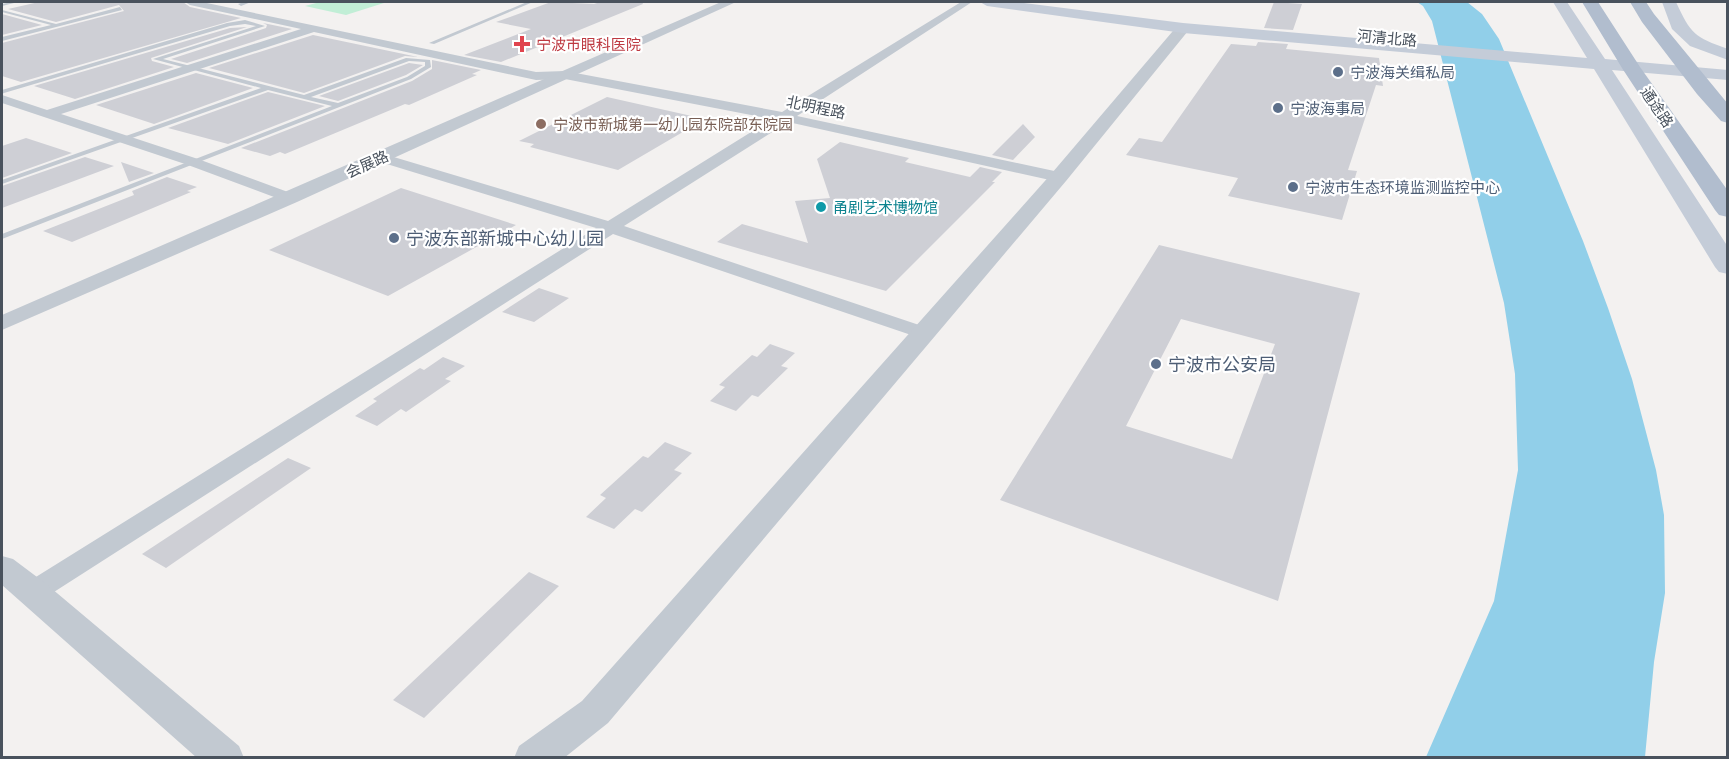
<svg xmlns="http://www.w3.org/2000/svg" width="1729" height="759" font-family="'Asap Condensed','Noto Sans SC',sans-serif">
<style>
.green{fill:#c1eed6}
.water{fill:#91cfe9}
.building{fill:#cecfd5;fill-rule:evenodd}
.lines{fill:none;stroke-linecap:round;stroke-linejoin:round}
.service{fill:#c2c9d1;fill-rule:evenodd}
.minor{fill:#c2c9d1;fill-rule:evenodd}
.tertiary{fill:#c2c9d1;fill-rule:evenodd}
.secondary{fill:#c4ccd8;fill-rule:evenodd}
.primary{fill:#b1bdce;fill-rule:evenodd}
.health-dot{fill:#e0444e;stroke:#fff;stroke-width:2}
.service-dot{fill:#5c6f8a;stroke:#fff;stroke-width:2}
.education-dot{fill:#8d6e63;stroke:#fff;stroke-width:2}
.culture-dot{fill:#0f9aa8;stroke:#fff;stroke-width:2}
.labels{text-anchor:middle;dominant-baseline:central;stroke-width:4.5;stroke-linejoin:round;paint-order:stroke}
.far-street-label{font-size:15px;fill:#49525d;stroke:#fff}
.far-health-label{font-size:15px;fill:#be3a42;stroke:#fff;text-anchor:start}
.far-service-label{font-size:15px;fill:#4e5e75;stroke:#fff;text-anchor:start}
.far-education-label{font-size:15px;fill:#785e54;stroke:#fff;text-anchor:start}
.far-culture-label{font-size:15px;fill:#0d838f;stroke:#fff;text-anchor:start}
.service-label{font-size:18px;fill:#4e5e75;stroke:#fff;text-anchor:start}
</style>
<rect width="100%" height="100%" fill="#f3f1f0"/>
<path class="green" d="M320 2H387L346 15 305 6Z"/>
<path class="water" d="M1417 2H1467L1482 14 1499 39 1583 241 1608 308 1632 379 1656 470 1664 515 1665 593 1654 662 1645 757H1426L1494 601 1518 470 1515 374 1504 303 1432 21 1423 6Z"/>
<path class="building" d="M39 2H183L190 7 241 18 21 82 2 76V43L124 11 119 5 56 22 8 9Z
M551 2 594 4 600 2H642L643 4 501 62 464 55 531 29 496 22Z
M1274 2 1302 4 1293 30 1264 28Z
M2 14 42 25 2 35Z
M263 23 292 29 187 63 171 59 266 28 267 25Z
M247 27 151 58 152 61 174 67 75 99 34 86 230 28Z
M313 35 418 57 405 56 304 93 209 68Z
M1258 42 1288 44 1286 49 1379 58 1383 86 1376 85 1348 170 1357 171 1342 220 1228 196 1238 178 1126 155 1139 138 1162 142 1231 44 1256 46Z
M432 60 481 70 472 74 477 75 409 105 405 104 285 154 280 152 270 156 241 148 412 81 432 69Z
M409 63 423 65 406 75 338 101 319 96Z
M196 73 253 88 154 124 96 105Z
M268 92 325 106 228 144 168 128Z
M607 97 705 119 618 170 530 147 534 144 519 141Z
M1023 124 1035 137 1013 160 992 155Z
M26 138 72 153 2 178V146Z
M840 142 909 158 905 162 970 177 980 167 1002 172 992 182H995L886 291 717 242 742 224 808 243 795 201 830 198 817 159Z
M85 157 114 166 2 208V186Z
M121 162 154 173 129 182Z
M167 177 197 187 187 191 191 192 72 242 43 231 134 195 132 191Z
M401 188 516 225 388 296 269 250Z
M1159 245 1360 293 1278 601 1000 500ZM1181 319 1275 344 1232 459 1126 426Z
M539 288 569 298 534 322 502 312Z
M770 344 795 353 781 366 788 368 758 397 752 395 736 411 710 401 725 387 719 385 752 355 757 357Z
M443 357 465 366 445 379 451 381 406 412 401 409 377 426 355 416 377 401 373 399 420 368 424 370Z
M665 442 692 453 674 470 682 473 642 512 635 509 614 529 586 517 606 498 600 495 643 456 648 458Z
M288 458 311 468 166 568 142 554Z
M529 572 559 586 424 718 393 700Z"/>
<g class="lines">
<path class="service" d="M11 2H18L2 6V4Z
M244 2H251L241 6 238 4Z
M527 2H533L434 44 429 43Z
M120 7 122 10 2 41V37L51 25 2 12V10L56 24Z
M245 20 265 26 163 59 304 95 406 58 430 60 431 67 411 79 2 239V234L332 106 268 90 2 184V180L261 88 153 59 256 26 245 24 230 26 4 93 2 94V90L227 23ZM409 61 425 62V66L407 77 338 103 311 97Z"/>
<path class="minor" d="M185 2H202L536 72 565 71 782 112 961 2H972L797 116 1059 172 1067 177 1059 182 788 122 624 226 931 329 934 333 931 337H917L613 234 43 599 33 603 23 599 19 592 23 585 596 228 377 161 375 158 377 155H387L608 221 772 119 565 79 536 80 314 32 61 114 198 159 296 195 298 198 290 203 188 165 2 103V95L47 110 301 29 190 5Z"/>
<path class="tertiary" d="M721 2H736L297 202 2 330V315Z
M1183 24 1190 28 1188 31 1066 181 608 723 564 758H514L519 746 582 701 1052 173 1178 25Z
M2 556 13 559 45 583 239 746 244 758H197L2 585Z"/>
<path class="secondary" d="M980 2H1016L1183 23 1587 58 1553 2H1567L1605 59 1728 70V80L1612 70 1728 247V274L1719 272 1715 267 1594 69 1183 33 987 6Z
M1662 2H1676C1691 34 1694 37 1728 49V60L1690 46 1672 29Z"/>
<path class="primary" d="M1582 2H1598L1640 67 1728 191V217L1719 215 1715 210 1622 68Z
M1630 2H1646L1654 14 1728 104V123L1721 121 1697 94 1642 22Z"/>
</g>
<path class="health-dot" d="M519 35h6v6h6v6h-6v6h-6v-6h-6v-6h6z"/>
<g class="service-dot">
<circle cx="1338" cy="72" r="6"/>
<circle cx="1278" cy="108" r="6"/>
<circle cx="1293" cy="187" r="6"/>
<circle cx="394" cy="238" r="6"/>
<circle cx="1156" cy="364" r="6"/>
</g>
<circle class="education-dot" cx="541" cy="124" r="6"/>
<circle class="culture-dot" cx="821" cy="207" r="6"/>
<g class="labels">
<g class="far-street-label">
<text transform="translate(1387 38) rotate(5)">河清北路</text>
<text transform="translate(816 107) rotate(12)">北明程路</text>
<text transform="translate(1657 107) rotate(56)">通途路</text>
<text transform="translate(367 164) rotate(-24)">会展路</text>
</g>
<g class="far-health-label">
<text x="536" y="44">宁波市眼科医院</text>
</g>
<g class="far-service-label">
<text x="1350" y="72">宁波海关缉私局</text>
<text x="1290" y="108">宁波海事局</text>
<text x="1305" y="187">宁波市生态环境监测监控中心</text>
</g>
<g class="far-education-label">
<text x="553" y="124">宁波市新城第一幼儿园东院部东院园</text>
</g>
<g class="far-culture-label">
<text x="833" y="207">甬剧艺术博物馆</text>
</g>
<g class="service-label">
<text x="406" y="238">宁波东部新城中心幼儿园</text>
<text x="1168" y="364">宁波市公安局</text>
</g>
</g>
<rect width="1729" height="759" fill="none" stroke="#49525d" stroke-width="6"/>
</svg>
